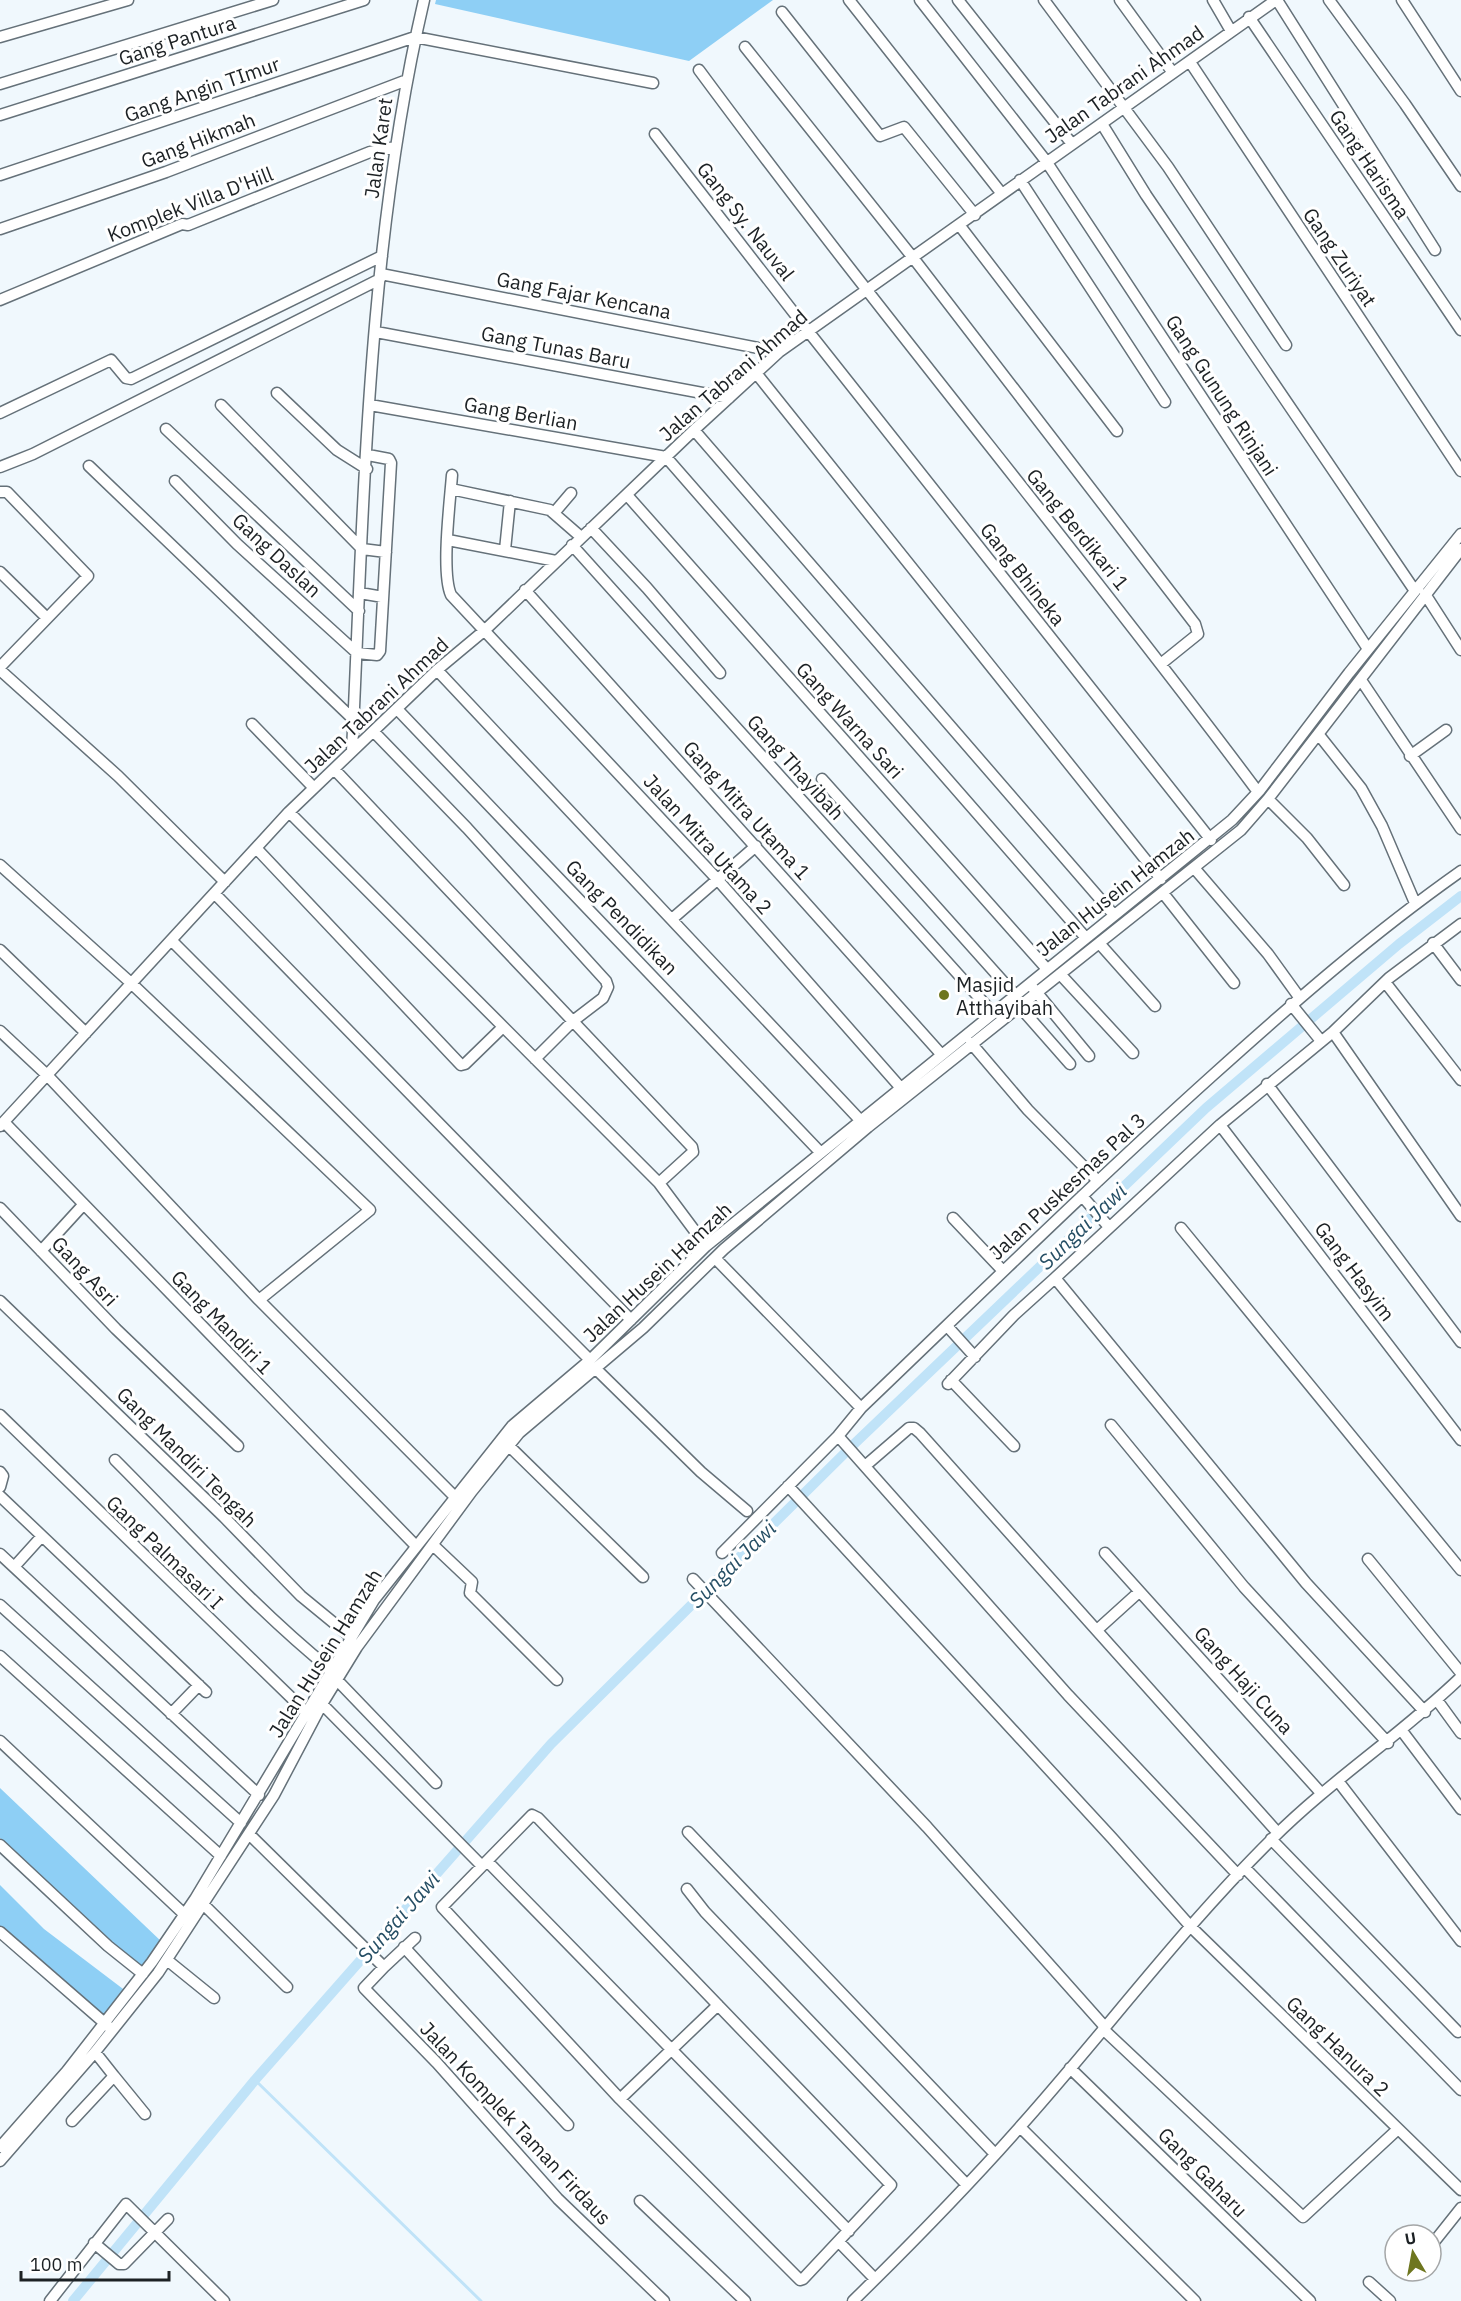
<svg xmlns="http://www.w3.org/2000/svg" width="1461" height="2301" font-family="'IBM Plex Sans',sans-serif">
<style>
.green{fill:#8ecff5}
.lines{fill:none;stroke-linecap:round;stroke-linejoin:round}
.stream{stroke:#c0e3f8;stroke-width:3}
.canal{stroke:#c0e3f8;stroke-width:10}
.minor-casing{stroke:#657179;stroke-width:13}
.minor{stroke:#fff;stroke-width:10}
.poi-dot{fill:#6e761f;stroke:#fff;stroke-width:2}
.labels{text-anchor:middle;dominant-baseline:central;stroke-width:6;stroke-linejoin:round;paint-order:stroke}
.street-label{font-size:20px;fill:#1c2124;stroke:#fff}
.poi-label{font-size:20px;fill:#1c2124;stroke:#fff;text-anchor:start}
.water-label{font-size:21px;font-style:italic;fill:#264f65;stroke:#fff}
</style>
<rect width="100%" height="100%" fill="#f0f8fd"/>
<path class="green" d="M436 0H773L689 61 435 4Z
M0 1788 163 1943 141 1974 0 1838Z
M0 1885 44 1929 135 1998 112 2028 0 1928Z"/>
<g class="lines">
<path class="stream" d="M255 2080 481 2301"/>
<path class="canal" d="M73 2301 255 2080 551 1744 852 1446 1206 1108 1399 944 1461 896"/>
<defs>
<path id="minor" d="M849 0 1002 194
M920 0 1046 161 1368 649
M958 0 1072 144
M1044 0 1168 167 1286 345
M1120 0 1173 73
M1213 0 1231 31
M1277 0 1435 250
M1329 0 1405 104 1461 186
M1402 0 1461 91
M782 12 880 136 904 127 975 215
M1249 17 1461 330
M0 37 128 0
M745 47 914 259 1195 624 1198 634 1162 663
M1190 62 1461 471
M699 70C880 315 1076 548 1258 792
M0 84 273 0
M0 115 364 0
M1102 124 1146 195 1415 591
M655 134 808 331 1211 840
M0 175 415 37 653 83
M1020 180 1165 402
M960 226 1117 431
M0 229 166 172 407 80
M381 274 779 352
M0 300 182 224 188 225 370 152 395 147
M376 332 729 398
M756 373 1161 879
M277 393 337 450 367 469
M221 405 362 549 386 552
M370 405 666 457 1086 938
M0 413 111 360 126 378 131 379 382 256
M166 429 359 611
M694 430 1114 915
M89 466 354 720
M0 467 33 454 380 279
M452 475C450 502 441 572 451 595L717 879 900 1087
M175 481 237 544 357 653 377 655 380 651 391 463 389 459 368 455
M451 489 550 510 581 537
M0 492H7L88 576 0 667
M627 495 1046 968
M554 513 571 493
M591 528 647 588 720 673
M448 540 556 561
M572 545 993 1013
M505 550 510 501
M0 572 47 618
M525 590 941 1054
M360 593 383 597
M1425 594 1461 650
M0 670 118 776 225 882
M437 670 860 1120
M1361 680 1461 829
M397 709 820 1152
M252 724 314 788
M374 732 467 828 606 981 608 987 603 998 573 1021 535 1059
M1319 735 1361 788 1382 826 1415 903
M352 751C364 501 367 245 424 0
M1410 756 1446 730
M334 769 692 1147 693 1152 659 1183
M822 779 1015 995
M1268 799 1307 838 1344 885
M289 812 659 1183 706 1246
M256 848 461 1065 465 1064 503 1027
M0 865 131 983 370 1210 259 1300
M1195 869 1268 954 1299 997
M1163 893 1234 983
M215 894 631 1320
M672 919 756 846
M172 941 590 1360
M1099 943 1155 1006
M1433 943 1461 980
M0 950 86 1033
M1060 974 1133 1053
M1385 982 1461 1080
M1033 988 1089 1056
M1291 1004 1321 1041
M1019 1006 1070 1064
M0 1031 47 1075 259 1300 455 1497
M1333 1032 1461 1216
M971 1043 1028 1110 1098 1181
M1267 1084 1461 1342
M4 1122 416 1546
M1220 1125 1461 1440
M0 1126 289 812 437 670 485 630 694 430 779 352 1276 0
M1082 1196 1109 1227
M0 1208 116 1329 238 1446
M953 1218 1003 1271
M1181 1228 1461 1570
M41 1251 83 1205
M715 1258 861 1408
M0 1301 224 1517 301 1596 351 1637
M947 1326 975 1357
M596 1369 701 1472 747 1511
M951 1380 1014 1446
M948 1384 1014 1315 1055 1278
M0 1415 307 1713
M1111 1425 1244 1587 1388 1743
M838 1436 1068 1695 1238 1875
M509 1446 643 1577
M115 1460C186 1531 253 1607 331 1670
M865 1466 909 1428H914L920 1433 1278 1833
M0 1472 3 1476 0 1487
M788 1486 1112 1838 1191 1927 1461 2190
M0 1496 206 1692
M434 1546 472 1582 470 1593 557 1680
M722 1553 838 1436 861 1408C978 1296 1093 1183 1213 1075 1293 1003 1373 933 1461 871
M1105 1553 1321 1793
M0 1554 259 1795
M1368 1559 1461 1673
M14 1567 42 1536
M693 1579 927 1827 1105 2027
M0 1605 241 1823
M1097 1630 1139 1592
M0 1656 221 1856
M337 1680 436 1783
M1437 1700 1461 1733
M322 1704 482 1866
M1425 1712 1306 1583 1055 1278 1220 1125 1333 1032 1389 978 1461 924
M171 1714 199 1685
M1402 1731 1461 1809
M0 1741 184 1914
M1338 1781 1461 1941
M532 1815 538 1818 891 2185 803 2279 800 2280 620 2099 442 1907Z
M688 1832 995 2154
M249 1834 384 1967 415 1938
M1271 1839 1458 2032
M0 1845 108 1946 143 1974
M487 1861 849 2231
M1245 1868 1461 2090
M687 1889 705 1912 967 2185
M203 1904 287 1987
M0 1932 108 2026
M404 1947 568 2125
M167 1960 214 1998
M384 1967 364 1988 437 2063 558 2199 664 2301
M1103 2029 1303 2217 1398 2129
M1070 2068 1310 2301
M114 2076 145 2114
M620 2099 718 2005
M72 2121 114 2076 95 2052
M1020 2127 1195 2301
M0 2147 67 2071 152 1962 195 1899 374 1600 512 1426 590 1360 706 1246 1232 820 1260 790 1349 673 1461 534
M0 2161 95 2052 158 1973 274 1795 322 1704 357 1647 472 1491 519 1433 643 1328 724 1249 868 1127 1241 830 1268 799 1461 549
M640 2201 745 2301
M839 2242 875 2279
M1434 2242 1461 2208
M94 2243 119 2264H124L168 2219
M1369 2282 1390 2301
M50 2301 126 2204 224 2301
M853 2301C910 2245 966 2188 1019 2128 1104 2033 1181 1929 1272 1839 1331 1780 1401 1735 1461 1677"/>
</defs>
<use href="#minor" class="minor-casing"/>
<use href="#minor" class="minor"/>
</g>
<circle class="poi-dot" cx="944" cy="995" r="6"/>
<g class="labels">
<g class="street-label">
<text transform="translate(177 40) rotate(-18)">Gang Pantura</text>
<text transform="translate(1124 84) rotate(-35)">Jalan Tabrani Ahmad</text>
<text transform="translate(202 89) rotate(-19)">Gang Angin TImur</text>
<text transform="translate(198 140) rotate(-21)">Gang Hikmah</text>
<text transform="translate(378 148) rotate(-82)">Jalan Karet</text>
<text transform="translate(1370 164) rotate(56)">Gang Harisma</text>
<text transform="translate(190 204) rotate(-21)">Komplek Villa D'Hill</text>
<text transform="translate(746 221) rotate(52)">Gang Sy. Nauval</text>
<text transform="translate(1340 257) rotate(56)">Gang Zuriyat</text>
<text transform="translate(584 295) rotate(11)">Gang Fajar Kencana</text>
<text transform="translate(556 347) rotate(11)">Gang Tunas Baru</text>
<text transform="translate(733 375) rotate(-41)">Jalan Tabrani Ahmad</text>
<text transform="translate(1222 395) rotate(57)">Gang Gunung Rinjani</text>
<text transform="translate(521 413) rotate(10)">Gang Berlian</text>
<text transform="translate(1078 529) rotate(51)">Gang Berdikari 1</text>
<text transform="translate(277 555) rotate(43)">Gang Daslan</text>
<text transform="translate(1023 574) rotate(52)">Gang Bhineka</text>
<text transform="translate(376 705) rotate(-43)">Jalan Tabrani Ahmad</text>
<text transform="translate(850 720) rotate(48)">Gang Warna Sari</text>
<text transform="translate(796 767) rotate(48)">Gang Thayibah</text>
<text transform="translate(747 810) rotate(48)">Gang Mitra Utama 1</text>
<text transform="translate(708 844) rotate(48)">Jalan Mitra Utama 2</text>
<text transform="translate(1115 892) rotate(-38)">Jalan Husein Hamzah</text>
<text transform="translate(622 917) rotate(46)">Gang Pendidikan</text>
<text transform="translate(1067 1186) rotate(-43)">Jalan Puskesmas Pal 3</text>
<text transform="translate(85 1271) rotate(47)">Gang Asri</text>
<text transform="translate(1355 1271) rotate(53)">Gang Hasyim</text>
<text transform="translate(657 1272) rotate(-43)">Jalan Husein Hamzah</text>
<text transform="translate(222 1322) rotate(46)">Gang Mandiri 1</text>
<text transform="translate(187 1457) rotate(45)">Gang Mandiri Tengah</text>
<text transform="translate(165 1552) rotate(44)">Gang Palmasari I</text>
<text transform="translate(325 1653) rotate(-58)">Jalan Husein Hamzah</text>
<text transform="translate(1244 1680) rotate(48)">Gang Haji Cuna</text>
<text transform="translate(1338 2046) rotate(44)">Gang Hanura 2</text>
<text transform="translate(516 2123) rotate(47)">Jalan Komplek Taman Firdaus</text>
<text transform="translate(1203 2172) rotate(45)">Gang Gaharu</text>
</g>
<g class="poi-label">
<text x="956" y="984">Masjid<tspan x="956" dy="23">Atthayibah</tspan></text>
</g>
<g class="water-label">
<text transform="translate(1082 1226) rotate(-44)">Sungai Jawi</text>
<text transform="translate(732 1564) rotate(-45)">Sungai Jawi</text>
<text transform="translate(398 1917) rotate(-49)">Sungai Jawi</text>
</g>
</g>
<g transform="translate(1413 2253) rotate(350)"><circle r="28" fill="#ffffff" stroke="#a4a6a7" stroke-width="1.5"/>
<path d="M0-4.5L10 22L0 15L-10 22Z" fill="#6e761f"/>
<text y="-9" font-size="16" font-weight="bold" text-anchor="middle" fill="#1c2124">U</text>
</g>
<path d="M21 2271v9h148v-9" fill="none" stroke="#1c2124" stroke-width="3"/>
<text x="30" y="2271" font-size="18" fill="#1c2124" stroke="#ffffff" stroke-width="4.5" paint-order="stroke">100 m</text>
</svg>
